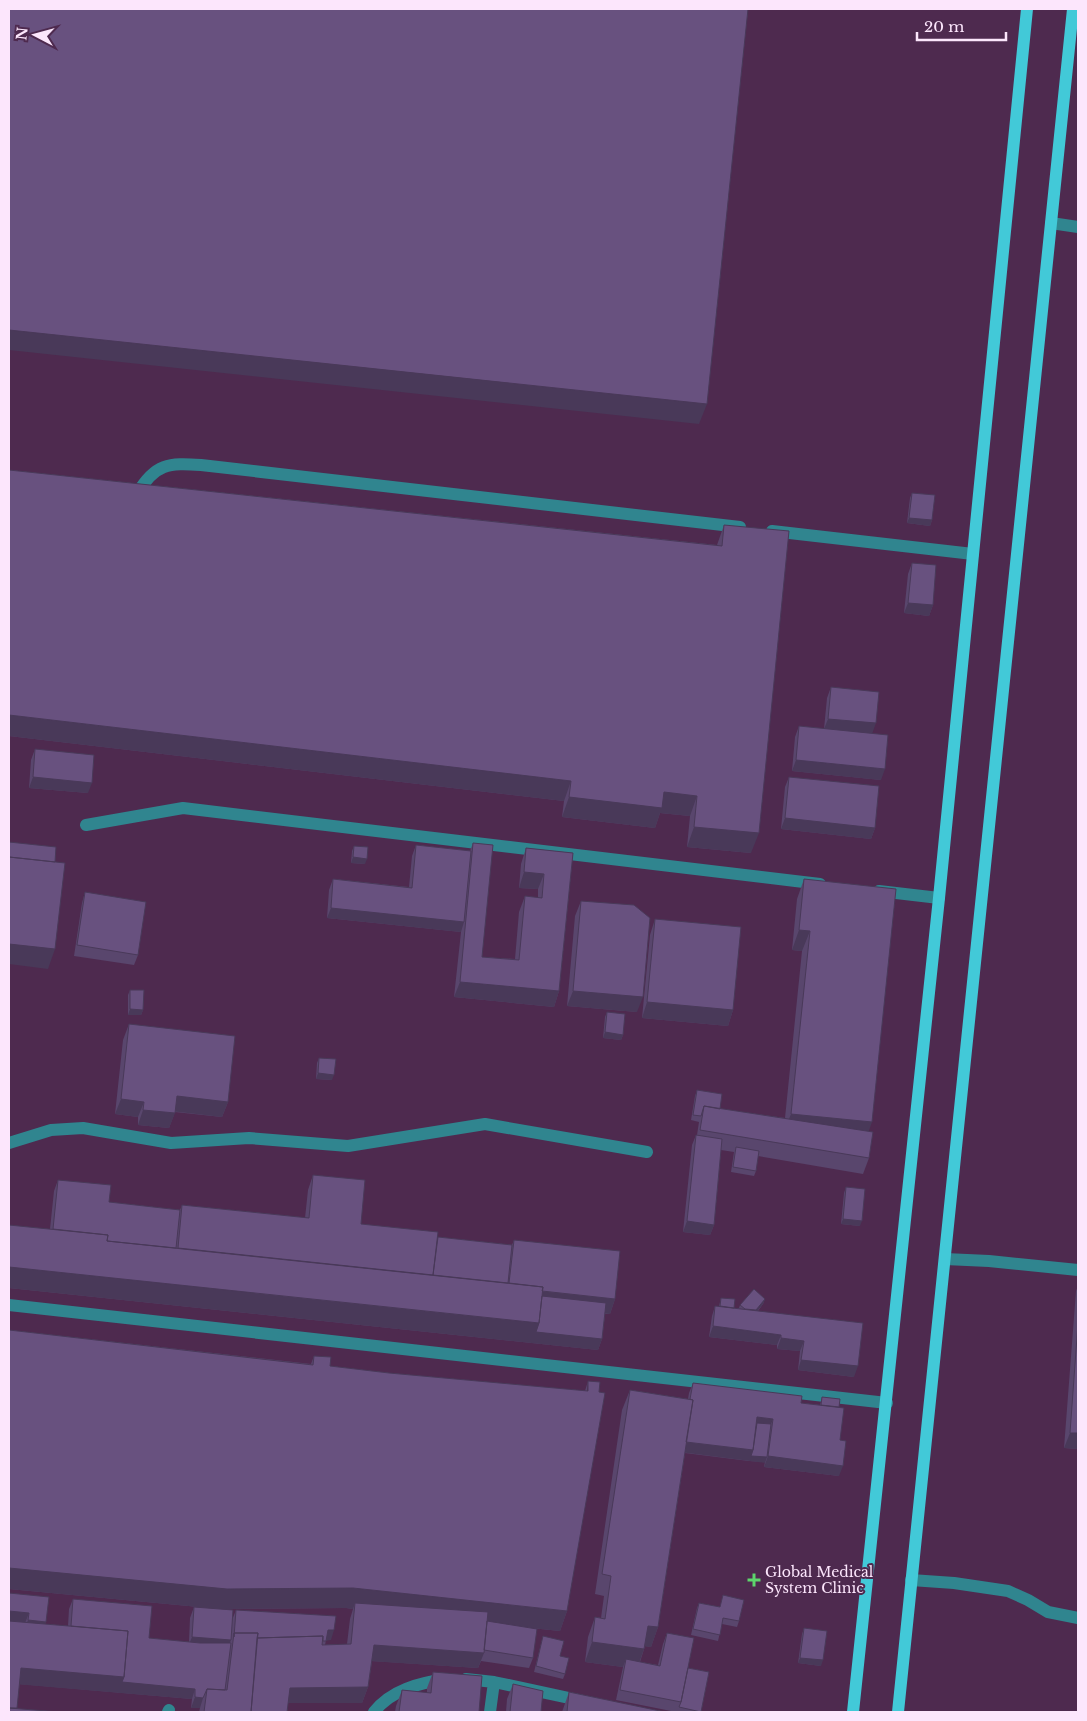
<svg xmlns="http://www.w3.org/2000/svg" width="1087" height="1721" font-family="'Libre Baskerville',serif">
<style>
.lines{fill:none;stroke-linecap:round;stroke-linejoin:round}
.minor{stroke:#30858f;stroke-width:12}
.major{stroke:#42c9d8;stroke-width:12}
.wall{fill:#59466d}
.shaded-wall{fill:#493959}
.building{fill:#68517f;stroke:#493959}
.poi-dot{fill:#5dd56c;stroke:#4e2a4f;stroke-width:2}
.labels{text-anchor:middle;dominant-baseline:central;stroke-width:4;stroke-linejoin:round;paint-order:stroke}
.poi-label{font-size:14px;fill:#fce6fc;stroke:#4e2a4f;text-anchor:start}
</style>
<rect width="100%" height="100%" fill="#4e2a4f"/>
<g class="lines">
<path class="minor" d="M1051 223 1078 227
M137 494C155 463 169 463 201 465L740 527
M772 531 973 554
M86 825 183 808 820 884
M879 891 939 898
M9 1143 51 1130 83 1128 171 1143 249 1138 348 1146 485 1124 647 1152
M945 1259 989 1261 1078 1270
M9 1305 887 1403
M911 1580 954 1583 1008 1591 1028 1600 1048 1612 1078 1618
M466 1679 494 1682 583 1701
M168 1712 169 1710
M374 1712C391 1690 419 1683 446 1679
M490 1712 494 1682"/>
<path class="major" d="M853 1712 939 898 1027 9
M898 1712 1073 9"/>
</g>
<path class="wall" d="M9 470 717 545 724 525 751 853 687 847 690 816 660 813 655 828 562 817 564 801 9 736Z
M912 493 932 520 930 526 907 523 910 498Z
M912 563 933 605 929 616 904 613 908 574Z
M831 687 872 734 881 780 792 771 795 737 799 726 824 729 827 698Z
M35 749 88 793 29 788 31 760Z
M789 777 875 828 871 839 781 829 785 787Z
M473 843 482 957 515 959 519 912 525 896 538 898V889L519 888 521 864 526 848 573 853 559 991 554 1007 454 997 461 932 327 918 329 890 333 879 409 887 412 856 416 845 470 851Z
M354 846 365 864 351 863 352 851Z
M804 879 868 1131 869 1158 863 1174 758 1156 756 1171 754 1176 731 1172 734 1152 721 1150 714 1225 710 1235 683 1232 692 1145 696 1135H697L699 1122 691 1120 695 1096 697 1090 720 1109 785 1118 802 951 792 950 797 899Z
M85 892 138 955 134 965 74 956 82 903Z
M581 901 637 1012 567 1006 575 916Z
M655 919 733 1010 728 1026 642 1018 650 935Z
M130 990 143 1010 141 1015H128V995Z
M607 1012 623 1035 621 1040 603 1038 605 1017Z
M129 1024 228 1102 222 1117 175 1112 169 1128 138 1125V1117L115 1114 123 1040Z
M319 1058 332 1080 316 1079 317 1063Z
M313 1175 361 1224 438 1237 512 1245 514 1240 615 1299 610 1314H605L602 1339 598 1350 9 1288 50 1229 54 1191 58 1180 109 1202 180 1210 182 1205 305 1218 308 1190Z
M846 1187 860 1226 841 1224 844 1193Z
M1078 1286V1449L1064 1448 1076 1291Z
M721 1298 734 1308H739L740 1305 765 1299 763 1304 758 1311 854 1377 798 1370 800 1351 777 1349V1345L709 1337 712 1316 715 1306H719Z
M9 1330 311 1364 314 1356 330 1366 389 1373 585 1391 588 1381 567 1611 560 1631 531 1628 533 1658 529 1668 481 1661 478 1668 372 1661 368 1687 362 1703H288L287 1712H199L200 1708H191L192 1699 19 1684 9 1712V1593L46 1622 45 1624 68 1626 69 1609 73 1599 149 1638 189 1642 190 1618 194 1607 232 1620 236 1610 331 1640H326L325 1645 347 1644 350 1619 353 1609 346 1608 220 1609 9 1589Z
M693 1383 801 1403 820 1405 822 1397 839 1407 840 1440 839 1476 764 1467 765 1462 749 1461 685 1453 658 1627 651 1647 645 1646 640 1662 658 1665 663 1644 667 1633 688 1668 709 1672 701 1712H676L616 1700 623 1667 585 1662 588 1637 595 1617 601 1618 604 1596 595 1594 622 1410 630 1390 688 1399 689 1393Z
M723 1595 739 1621 737 1627 722 1624 718 1641 691 1635 697 1608 699 1603 720 1607Z
M804 1628 821 1666 798 1663 802 1634Z
M543 1636 560 1656 565 1674 563 1679 534 1672Z
M433 1672 479 1712H395L396 1706 402 1690 427 1693V1688Z
M513 1684 541 1712H506L507 1699Z
M569 1692 665 1712H562Z"/>
<path class="shaded-wall" d="M9 330 707 404 699 424 9 350Z
M909 518 932 520 930 526 907 523Z
M908 603 933 605 929 616 904 613Z
M9 715 571 781 564 801 9 736Z
M828 719 876 723 872 734 824 729Z
M796 760 885 769 881 780 792 771Z
M33 777 92 783 88 793 29 788Z
M664 792 697 796 690 816 660 813 655 828 562 817 569 797Z
M785 818 875 828 871 839 781 829Z
M694 827 759 833 751 853 687 847Z
M353 857 367 859 365 864 351 863Z
M524 872 544 874 538 889 519 888Z
M331 908 464 922 461 932 327 918Z
M799 930 810 931 802 951 792 950Z
M9 944 55 949 48 969 9 964Z
M460 982 559 991 554 1007 454 997Z
M573 991 643 997 637 1012 567 1006Z
M647 1002 733 1010 728 1026 642 1018Z
M130 1009 143 1010 141 1015H128Z
M605 1032 623 1035 621 1040 603 1038Z
M318 1073 334 1075 332 1080 316 1079Z
M177 1096 228 1102 222 1117 171 1111Z
M121 1099 144 1102 138 1117 115 1114Z
M143 1110 175 1113 169 1128 138 1125Z
M791 1114 872 1122 865 1142 783 1134Z
M843 1219 862 1221 860 1226 841 1224Z
M687 1221 714 1225 710 1235 683 1232Z
M9 1267 539 1323 602 1339 598 1350 9 1288Z
M509 1288 615 1299 610 1314 538 1307Z
M765 1299 763 1304 750 1320 752 1315Z
M713 1326 781 1335 777 1345 709 1337Z
M781 1338 804 1341 800 1351 777 1349Z
M801 1360 858 1366 854 1377 798 1370Z
M757 1417 773 1419 769 1430 755 1428Z
M1070 1433H1078V1449L1064 1448Z
M684 1442 753 1450 767 1457 765 1463 680 1452Z
M768 1456 843 1466 839 1476 764 1467Z
M9 1568 353 1588 567 1611 560 1631 485 1623 355 1603 353 1609 346 1608 220 1609 9 1589Z
M9 1611 29 1613 25 1623 9 1622Z
M28 1620 46 1622 42 1633 24 1631Z
M648 1626 658 1627 651 1647 641 1646Z
M328 1630H334L331 1640 324 1641Z
M192 1637 231 1640 227 1650 188 1647Z
M592 1642 644 1649 637 1669 626 1659 623 1667 585 1662Z
M374 1645 484 1653 478 1668 369 1661Z
M800 1658 823 1660 821 1666 798 1663Z
M21 1668 124 1677 195 1689 192 1699 15 1684Z
M368 1687 362 1703H284L290 1688Z
M195 1697 203 1698 200 1708H191Z"/>
<path class="building" d="M9 9H748L707 404 9 330Z
M9 470 722 546 724 525 789 531 759 833 694 827 697 796 664 792 662 808 569 797 571 781 9 715Z
M912 493 935 495 932 520 909 518Z
M912 563 936 565 933 605 908 603Z
M831 687 879 692 876 723 828 719Z
M799 726 888 735 885 769 796 760Z
M35 749 94 755 92 783 33 777Z
M789 777 879 786 875 828 785 818Z
M9 842 56 847 55 862 9 857Z
M473 843 493 845 482 957 519 960 525 896 542 898 544 874 524 872 526 848 573 853 559 991 460 982Z
M416 845 471 851 464 922 331 908 333 879 412 888Z
M354 846 368 847 367 859 353 857Z
M9 857 65 863 55 949 9 944Z
M804 879 896 889 872 1122 791 1114 810 931 799 930Z
M85 892 146 902 138 955 77 945Z
M581 901 634 905 650 918 643 997 573 991Z
M655 919 741 927 733 1010 647 1002Z
M130 990H144L143 1010 130 1009Z
M607 1012 625 1014 623 1035 605 1032Z
M129 1024 235 1036 228 1102 177 1096 175 1113 143 1110 144 1102 121 1099Z
M319 1058 336 1059 334 1075 318 1073Z
M697 1090 722 1094 720 1109 704 1106 701 1116 693 1115Z
M704 1106 873 1132 869 1158 700 1130Z
M696 1135 722 1139 714 1225 687 1221Z
M736 1147 759 1151 756 1171 733 1167Z
M313 1175 365 1180 361 1224 438 1232 433 1275 178 1248 182 1205 309 1218Z
M58 1180 111 1185 109 1202 180 1210 176 1248 107 1241 108 1235 53 1229Z
M846 1187 865 1189 862 1221 843 1219Z
M9 1225 108 1235 107 1241 543 1287 539 1323 9 1267Z
M438 1237 512 1245 508 1283 433 1275Z
M514 1240 620 1251 615 1299 542 1291 543 1287 509 1283Z
M754 1289 765 1299 756 1310 745 1309 740 1305Z
M542 1296 606 1303 602 1339 536 1332 539 1323Z
M721 1298 735 1299 734 1308 720 1306Z
M715 1306 863 1323 858 1366 801 1360 804 1341 781 1338V1335L713 1326Z
M1078 1323V1433H1070Z
M9 1330 313 1365 314 1356 331 1357 330 1366 389 1373 588 1391V1381L600 1382 599 1392 605 1393 567 1611 353 1588 227 1589 9 1568Z
M693 1383 802 1396 801 1403 844 1408 840 1440 846 1441 843 1466 768 1456 773 1419 757 1417 753 1450 686 1442 693 1400 690 1399Z
M630 1390 693 1400 658 1627 648 1626 644 1649 592 1642 595 1617 605 1619 611 1576 602 1574Z
M822 1397 840 1399 839 1407 821 1405Z
M757 1423 771 1424 767 1457 751 1456 753 1450Z
M9 1593 49 1597 46 1622 28 1620 29 1613 9 1611Z
M723 1595 744 1600 739 1621 723 1618 720 1635 693 1629 699 1603 720 1607Z
M73 1599 152 1606 149 1638 200 1643H231L225 1690 207 1689 203 1698 195 1697V1689L122 1682 124 1677 128 1631 71 1626Z
M355 1603 488 1612 484 1653 374 1645 368 1687 290 1688 287 1712H251L257 1638 323 1636 322 1645 351 1644Z
M194 1607 233 1610 231 1640 192 1637Z
M236 1610 336 1616 334 1630H328L326 1641H323V1636L257 1638 258 1633H234V1637Z
M9 1621 128 1631 124 1677 21 1668 17 1708H9Z
M487 1621 537 1629 533 1658 484 1650Z
M804 1628 827 1631 823 1660 800 1658Z
M234 1633H258L251 1712H204L207 1689 227 1690Z
M667 1633 694 1638 681 1702 620 1690 626 1659 660 1666Z
M543 1636 564 1641 560 1656 569 1658 565 1674 536 1666Z
M688 1668 709 1672 701 1712 679 1707 681 1702Z
M433 1672 482 1676 479 1712H399L402 1690 431 1693Z
M513 1684 543 1691 541 1712H510Z
M569 1692 665 1712H567Z
M9 1708 60 1712H9Z"/>
<path class="poi-dot" d="M751.5 1572.5h5v5h5v5h-5v5h-5v-5h-5v-5h5z"/>
<g class="labels">
<g class="poi-label">
<text x="765" y="1572">Global Medical<tspan x="765" dy="16">System Clinic</tspan></text>
</g>
</g>
<rect width="1087" height="1721" fill="none" stroke="#fce6fc" stroke-width="20"/>
<g transform="translate(35 35) rotate(276)" stroke="#4e2a4f" stroke-width="4" paint-order="stroke">
<path d="M0-4L9 19L0 12L-9 19Z" fill="#fce6fc"/>
<text y="-8" font-size="14" font-weight="bold" text-anchor="middle" fill="#fce6fc">N</text>
</g>
<path d="M917 32v8h89v-8" fill="none" stroke="#fce6fc" stroke-width="2.5"/>
<text x="924" y="32" font-size="15" fill="#fce6fc" stroke="#4e2a4f" stroke-width="4" paint-order="stroke">20 m</text>
</svg>
